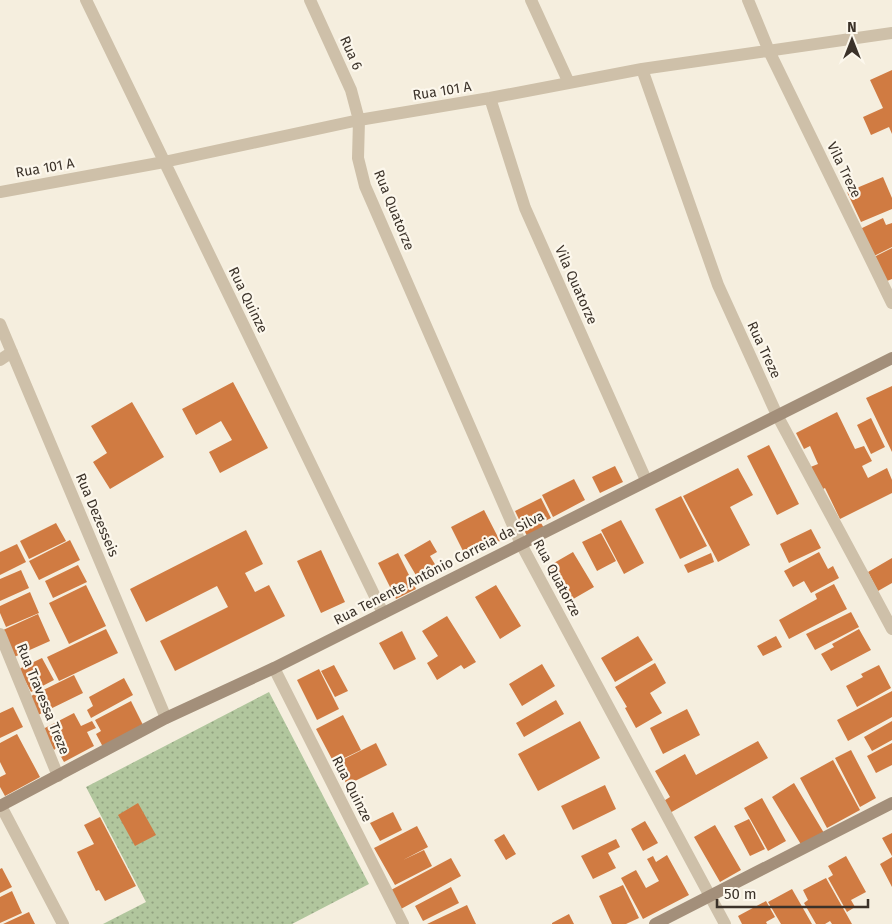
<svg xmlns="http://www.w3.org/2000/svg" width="892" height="924" font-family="'Fira Sans',sans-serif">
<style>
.park{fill:url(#park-dots)}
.building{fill:#d07b42}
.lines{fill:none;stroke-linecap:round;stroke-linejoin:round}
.street{stroke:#cec0a9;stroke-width:12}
.secondary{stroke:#a38f7a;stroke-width:12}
.labels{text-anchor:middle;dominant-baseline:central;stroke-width:4.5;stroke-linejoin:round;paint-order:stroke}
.street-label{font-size:14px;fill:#3b3229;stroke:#fcf7ec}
</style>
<defs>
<pattern id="park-dots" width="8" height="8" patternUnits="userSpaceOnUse" patternTransform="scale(1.25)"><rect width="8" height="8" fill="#b1c69d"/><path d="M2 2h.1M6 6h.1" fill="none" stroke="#91a180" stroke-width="1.8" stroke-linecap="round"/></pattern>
</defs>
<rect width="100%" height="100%" fill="#f5eede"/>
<path class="park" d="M269 692 369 884 292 924H103L146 902 86 787Z"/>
<path class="building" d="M892 70V134L889 127 871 135 863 117 883 108 870 80Z
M883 177 892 198V209L861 222 847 192Z
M883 218 886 225 892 223V247L874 256 860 229Z
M892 248V279L887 281 874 257Z
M233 382 268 448 220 473 209 452 232 440 221 421 196 435 182 409Z
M892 386V452L866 398Z
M132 402 164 457 110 489 93 462 107 453 91 426Z
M837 412 855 449 864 446 872 461 862 466 868 478 887 468 892 480V493L840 519 825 488 819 491 808 468 818 464 810 446 804 449 796 433Z
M871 418 885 447 871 454 857 425Z
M769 445 799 504 777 515 747 456Z
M615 466 623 482 600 493 592 477Z
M738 468 753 495 730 507 750 545 718 562 683 496Z
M574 479 585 500 553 517 542 495Z
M681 496 707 546 680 559 655 509Z
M541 498 551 518 541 523 544 528 527 536 515 511Z
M484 510 500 541 466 557 451 527Z
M621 520 644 563 624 574 601 530Z
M56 523 66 541 29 559 20 541Z
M811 529 821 548 789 563 780 544Z
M246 530 263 564 245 573 255 592 269 585 285 616 175 671 160 641 228 607 217 586 146 622 130 589Z
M601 533 616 561 597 571 582 542Z
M70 540 80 560 39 580 29 561Z
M430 540 437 552 430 556 436 566 417 577 404 555Z
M17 544 26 562 0 575V552Z
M321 550 345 602 321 613 297 561Z
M573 552 594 587 568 602 547 567Z
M819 552 828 569 833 566 839 578 811 593 804 581 793 587 784 571Z
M398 553 416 589 396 599 378 563Z
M711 553 714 562 688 573 684 565Z
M892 558V583L878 591 868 572Z
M78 565 87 582 53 598 45 581Z
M21 570 29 588 0 601V579Z
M834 584 847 609 789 639 779 620 817 599 815 594Z
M86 585 106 626 69 644 49 603Z
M496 585 521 626 500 639 475 597Z
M30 592 39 613 6 627 0 613V606Z
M851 612 859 627 815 650 806 634Z
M38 614 50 641 14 657 1 631Z
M447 616 476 662 464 669 461 665 437 680 427 663 438 656 422 631Z
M106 629 118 653 59 681 47 657Z
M859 629 871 650 831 671 821 654 834 647 832 644Z
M402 631 416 659 394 670 379 643Z
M638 636 653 660 615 682 601 658Z
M776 636 782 647 763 656 757 646Z
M42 658 54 680 31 692 19 669Z
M655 663 666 683 650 693 662 713 636 728 625 708 627 707 615 687Z
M542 664 555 686 522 706 509 684Z
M334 665 348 691 335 697 321 671Z
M879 665 891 688 857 707 846 686 863 677 861 674Z
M319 669 339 709 317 720 297 680Z
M74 675 83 693 38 715 29 697Z
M124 678 133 695 91 718 87 710 93 706 89 697Z
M892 691V717L848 741 837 720Z
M556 700 564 714 524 737 516 723Z
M131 701 144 727 103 747 96 734 101 731 95 720Z
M13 707 23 727 0 738V713Z
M687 709 700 735 663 754 650 728Z
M74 713 81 726 92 721 96 728 87 732 94 746 64 762 56 748 54 750 43 729Z
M343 715 361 750 334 763 316 729Z
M580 721 600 758 538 791 518 754Z
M892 721V740L872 751 864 737Z
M17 734 40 777 5 796 0 787V777L6 774 0 762V743Z
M758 741 768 758 668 814 662 802 670 797 655 771 685 754 696 775Z
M376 743 387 765 347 785 336 763Z
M892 743V765L876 773 867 756Z
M851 750 876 798 860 807 835 758Z
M833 760 860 810 827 828 800 778Z
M794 783 824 833 802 846 772 797Z
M605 785 616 809 573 830 561 806Z
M762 798 786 841 768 851 744 808Z
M138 803 156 835 135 846 118 815Z
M393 812 402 830 380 841 370 823Z
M100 817 136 886 105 901 99 890 96 891 77 852 94 844 84 825Z
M749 819 765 849 750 856 734 826Z
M645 821 658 843 643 851 631 829Z
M715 825 741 870 720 882 694 837Z
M417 826 428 847 403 860 424 850 432 866 395 885 374 848Z
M892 833V856L882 838Z
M504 834 516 854 506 860 494 840Z
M616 839 620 847 608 853 616 868 593 879 581 856Z
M667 855 689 895 643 919 621 878 636 870 646 888 659 881 647 859 653 856 656 862Z
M846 856 866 892 851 900 855 907 847 912 828 878 833 875 828 866Z
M892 857V887L880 864Z
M451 858 461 876 401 909 391 890Z
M2 868 12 887 0 893V869Z
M826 878 852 924H832L830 921 825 924H816L804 903 808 900 803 890Z
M623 885 639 918 626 924H612L599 896Z
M451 887 459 903 423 921 415 906Z
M792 889 812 924H781L768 902Z
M12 891 22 913 0 923V897Z
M766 901 775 917 766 922 767 924H742L738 916Z
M467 905 476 924H427Z
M29 912 35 924H3Z
M569 914 574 924H552V923Z"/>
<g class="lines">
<path class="street" d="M86 0 383 613
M310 0 351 90 359 120 358 158 365 186 521 544 725 924
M531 0 569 83
M748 0 769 51 892 303
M642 69 718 285 777 415 892 629
M490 98 525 208 646 480
M0 192 164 162 359 120 490 98 642 69 892 33
M0 324 166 718
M0 360 12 352
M0 634 58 776
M274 668 403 924
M1 806 63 924"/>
<path class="secondary" d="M0 806 166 718 274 668 892 358
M655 924 892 803"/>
</g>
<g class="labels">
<g class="street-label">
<text transform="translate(351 53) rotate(66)">Rua 6</text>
<text transform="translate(442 91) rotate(-9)">Rua 101 A</text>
<text transform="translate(45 168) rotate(-10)">Rua 101 A</text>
<text transform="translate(844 170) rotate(64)">Vila Treze</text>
<text transform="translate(394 210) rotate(68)">Rua Quatorze</text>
<text transform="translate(576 285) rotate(66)">Vila Quatorze</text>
<text transform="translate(248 300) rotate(64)">Rua Quinze</text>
<text transform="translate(764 350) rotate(65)">Rua Treze</text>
<text transform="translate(97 515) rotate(67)">Rua Dezesseis</text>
<text transform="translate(439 568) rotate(-27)">Rua Tenente Antônio Correia da Silva</text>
<text transform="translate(557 578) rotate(62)">Rua Quatorze</text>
<text transform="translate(43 699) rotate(68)">Rua Travessa Treze</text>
<text transform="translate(352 789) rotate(63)">Rua Quinze</text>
</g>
</g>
<g transform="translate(852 40)" stroke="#fcf7ec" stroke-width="4" paint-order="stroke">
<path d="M0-4L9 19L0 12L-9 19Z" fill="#3b3229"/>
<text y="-8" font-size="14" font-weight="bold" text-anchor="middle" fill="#3b3229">N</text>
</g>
<path d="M717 899v8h151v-8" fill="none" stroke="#3b3229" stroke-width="2.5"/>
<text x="724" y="899" font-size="15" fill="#3b3229" stroke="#fcf7ec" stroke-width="4" paint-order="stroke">50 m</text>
</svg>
